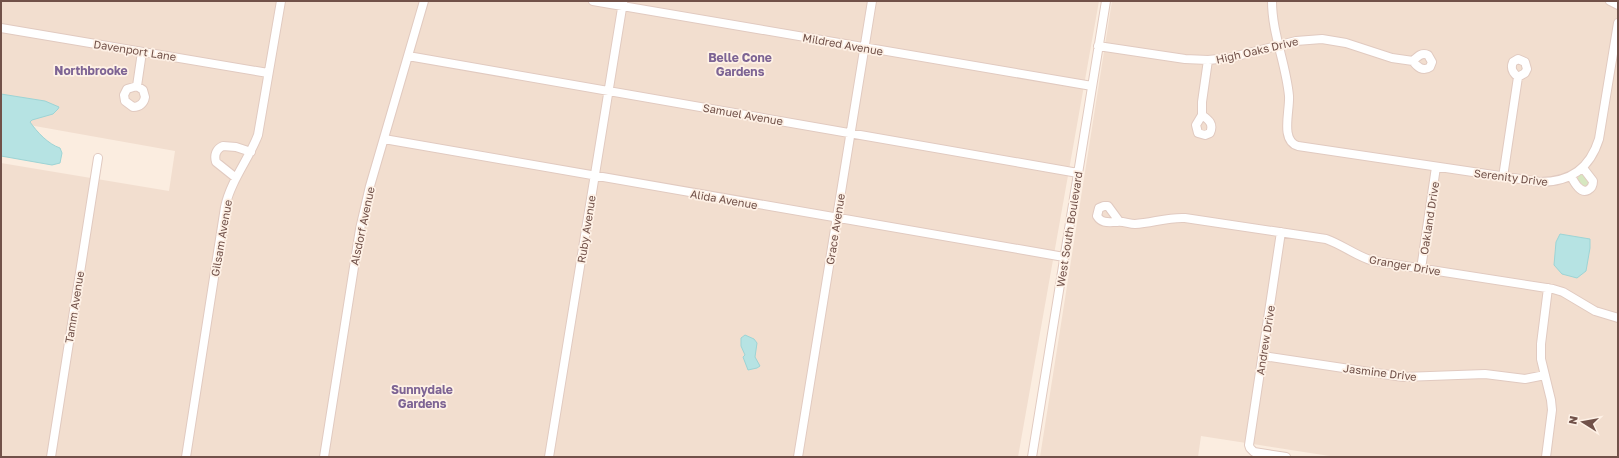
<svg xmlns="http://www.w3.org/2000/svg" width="1619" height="458" font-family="'Golos Text',sans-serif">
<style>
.residential{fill:#f2decf}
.green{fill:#d6e7c0}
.water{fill:#b6e3e3;stroke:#9dd4d5}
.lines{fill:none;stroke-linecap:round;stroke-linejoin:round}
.minor-casing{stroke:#e1cac0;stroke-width:10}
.minor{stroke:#fff;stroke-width:8}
.labels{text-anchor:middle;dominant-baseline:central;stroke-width:3.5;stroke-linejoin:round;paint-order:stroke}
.street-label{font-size:11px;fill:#715149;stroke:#fef1e6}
.neighbourhood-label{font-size:12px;font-weight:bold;fill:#7d6494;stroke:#fef1e6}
</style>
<rect width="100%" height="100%" fill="#fbede0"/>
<path class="residential" d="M1 1H1099L1018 457H1V163L169 191 175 151 1 120Z
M1112 1H1618V457H1336L1201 436 1198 457H1040Z"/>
<path class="green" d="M1580 174H1584L1589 181V185L1585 187C1581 186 1577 182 1578 177Z"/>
<path class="water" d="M1 94 45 101 59 107 58 109 53 114 32 120 30 122C37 132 48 144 60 148L62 153 60 163 52 165 1 156Z
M1560 234 1590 239V248L1586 271 1577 278 1562 274 1554 265 1556 242Z
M745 335 754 339 757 343 755 357 760 366 757 368 748 370 743 357 745 355 741 346V338Z"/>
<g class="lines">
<defs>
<path id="minor" d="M593 1 1092 86
M1272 1C1272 34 1286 63 1289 96 1290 111 1280 141 1298 146L1540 182C1571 182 1590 168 1599 139L1618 23
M1610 1 1618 5
M1 28 268 73
M1098 46 1185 59 1208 60 1229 58 1296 41 1322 39 1346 43 1392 58 1413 61C1417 67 1423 72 1430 67L1432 62 1428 55C1422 52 1418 56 1413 61
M408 56 1078 173
M137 86 143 90 145 97C144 103 140 107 133 107L125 101 124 95 127 89 137 86 142 52
M1202 115C1209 120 1214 124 1210 133L1205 135 1198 133 1196 125 1202 115V102L1208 60
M384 139 1064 257
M1571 176C1573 180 1575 184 1578 187 1585 195 1593 189 1593 181L1583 168
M1503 177 1518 77 1525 73 1527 69 1525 62 1518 59 1513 62C1510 69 1513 73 1518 77
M236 178 216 162C214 155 216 149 223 146L236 147 251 152
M1119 221 1108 206H1104L1099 208 1097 216C1102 224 1109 222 1117 222 1123 221 1129 224 1135 224 1152 223 1168 217 1185 218L1326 239C1343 245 1356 256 1373 261L1553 289 1563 292 1595 311 1618 318
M1281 232 1249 445 1250 448 1254 452 1286 457
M1421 269 1436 167
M1263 356 1403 377 1485 374 1525 379 1545 375
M51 457 98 158
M186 457 225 207C231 180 249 159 258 135L281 1
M324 457 360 229 370 186 424 1
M549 457 623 2
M798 457 872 1
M1032 457 1106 1
M1546 457 1552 410 1551 400 1541 359V344L1548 288"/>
</defs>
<use href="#minor" class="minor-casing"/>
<use href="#minor" class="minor"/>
</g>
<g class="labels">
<g class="street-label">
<text transform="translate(843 44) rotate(10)">Mildred Avenue</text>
<text transform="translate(135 50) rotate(9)">Davenport Lane</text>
<text transform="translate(1257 50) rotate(-13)">High Oaks Drive</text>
<text transform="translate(743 114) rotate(10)">Samuel Avenue</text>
<text transform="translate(1511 177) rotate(7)">Serenity Drive</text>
<text transform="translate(724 199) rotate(10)">Alida Avenue</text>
<text transform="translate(1429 218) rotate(-81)">Oakland Drive</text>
<text transform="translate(362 226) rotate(-78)">Alsdorf Avenue</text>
<text transform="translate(586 229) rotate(-81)">Ruby Avenue</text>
<text transform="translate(835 229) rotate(-81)">Grace Avenue</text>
<text transform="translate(1069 229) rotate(-81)">West South Boulevard</text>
<text transform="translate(221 238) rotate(-80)">Gilsam Avenue</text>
<text transform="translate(1405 265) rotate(10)">Granger Drive</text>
<text transform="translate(74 307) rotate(-81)">Tamm Avenue</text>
<text transform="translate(1265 340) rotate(-81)">Andrew Drive</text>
<text transform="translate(1380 372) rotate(7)">Jasmine Drive</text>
</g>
<g class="neighbourhood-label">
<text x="740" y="57">Belle Cone<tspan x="740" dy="14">Gardens</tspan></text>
<text x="91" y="70">Northbrooke</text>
<text x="422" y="389">Sunnydale<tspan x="422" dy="14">Gardens</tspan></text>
</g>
</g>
<rect width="1619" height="458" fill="none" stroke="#715149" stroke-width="4"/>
<g transform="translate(1583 422) rotate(281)" stroke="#fef1e6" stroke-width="3" paint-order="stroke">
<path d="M0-3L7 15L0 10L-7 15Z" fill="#715149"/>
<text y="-6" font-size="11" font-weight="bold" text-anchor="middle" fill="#715149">N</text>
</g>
</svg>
